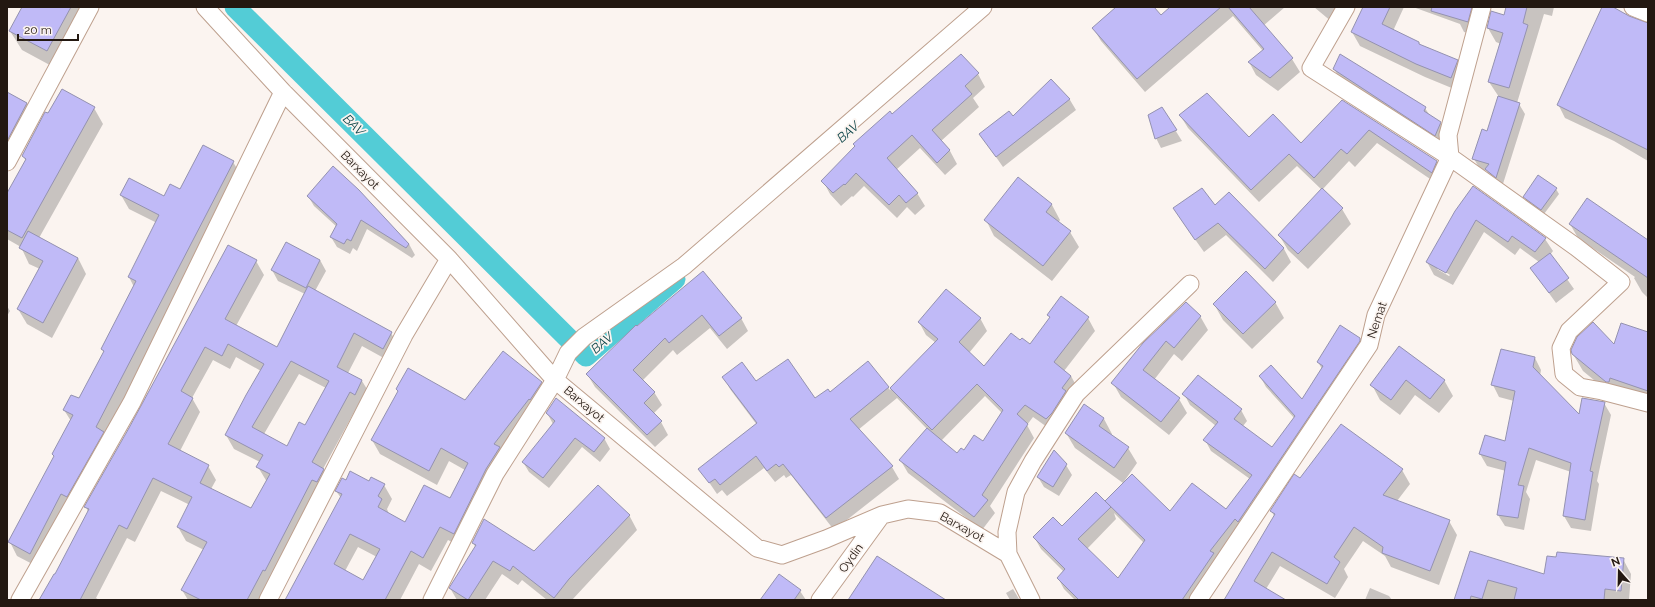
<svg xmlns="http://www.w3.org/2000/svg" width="1655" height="607" font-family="Raleway,sans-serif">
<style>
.shadow{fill:#0003;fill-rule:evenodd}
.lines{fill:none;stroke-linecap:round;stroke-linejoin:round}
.canal{stroke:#53ccd6;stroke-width:21}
.building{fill:#c0baf7;stroke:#9492b0;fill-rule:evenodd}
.street-casing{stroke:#bea08e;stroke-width:19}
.street{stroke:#fff;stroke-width:17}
.labels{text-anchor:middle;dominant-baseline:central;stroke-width:3.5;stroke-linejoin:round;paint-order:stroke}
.street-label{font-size:12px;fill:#231811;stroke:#fbf4f0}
.water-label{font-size:13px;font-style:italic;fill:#11484c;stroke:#fbf4f0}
</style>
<rect width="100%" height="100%" fill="#fbf4f0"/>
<path class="shadow" d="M23 7H93L59 70 22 50 10 31Z
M1172 7H1285L1263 26 1292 59 1300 72 1278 91 1256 75 1249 62 1263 51 1233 16 1145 92 1101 41 1093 28 1134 39Z
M1314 7H1354L1338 27Z
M1364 7H1404L1393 31 1419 43 1420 45 1457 61 1465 75 1459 91 1425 77 1360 46 1352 32Z
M1413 7H1478L1475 35 1464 32 1460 24Z
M1507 7H1554L1552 16 1544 14 1517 103 1519 104 1525 114 1502 187 1492 180 1487 171 1480 169 1474 159 1488 133 1499 97 1489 82 1501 44 1496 42 1488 28 1505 16Z
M1603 7H1611L1629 17 1648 25V161L1614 141 1565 118 1558 104Z
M1334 69 1425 108 1430 116 1440 122 1448 136 1443 148 1342 82Z
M978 74 985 87 973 98 979 107 941 141 950 151 957 164 945 175 920 148 896 170 917 193 925 206 915 215 907 207 897 218 864 186 853 197 852 196 841 206 830 194 823 181 892 115Z
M1051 80 1070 100 1076 110 1003 167 980 134 1013 117Z
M62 90 94 108 103 124 39 238 78 258 86 274 52 338 27 324 18 309 40 269 29 264 21 247 7 239V195L26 161 23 156Z
M7 93 27 103 38 123 15 165 11 163 7 170Z
M1342 101 1436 161 1444 175 1439 185 1377 143 1355 167 1349 161 1322 190 1342 209 1351 224 1308 269 1288 250 1279 235 1322 190 1297 166 1259 202 1188 128 1180 115 1249 138 1301 144Z
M1162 109 1182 141 1161 148 1156 138Z
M233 162 241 175 38 567 17 556 10 542 55 457 71 421 64 410 79 400 104 353 102 349 134 287 129 277 157 223 129 209 121 195 164 197 181 191Z
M333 168 409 244 415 255 412 258 367 229 357 251 353 248 350 254 337 247 331 237 337 227 314 206 308 196Z
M1018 179 1052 205 1060 220 1058 223 1070 232 1079 247 1052 281 994 236 986 220Z
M1556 189 1559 194 1544 214 1527 202 1524 197Z
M1229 194 1284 249 1291 262 1273 282 1226 235 1204 252 1182 221 1215 206Z
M1456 211 1545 239 1553 251 1550 255 1574 289 1556 303 1531 268 1539 262 1520 248 1515 255 1484 232 1453 285 1434 275 1427 262ZM1437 267 1450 275 1449 276 1437 269Z
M1570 224 1648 244V298L1642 292 1634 278 1635 277 1578 238Z
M320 260 326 271 315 291 391 333 399 347 391 362 362 346 348 373 362 381 370 394 363 408 358 405 323 469 331 483 262 600H188L182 590 204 550 186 541 178 527 190 505 161 491 135 542 127 538 96 598 99 600H40L55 576 88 512 86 507 256 261 264 275 236 326 278 348 305 294 278 281 272 270ZM236 357 261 371 226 435 234 449 260 462 258 467 267 482 252 510 211 489 216 480 208 466 180 451 200 412 192 398 213 360 230 369ZM299 374 326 388 305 426 287 447 264 434Z
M702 272 741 318 748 331 727 349 710 328 677 355 673 350 642 381 654 392 662 405 653 414 661 422 668 435 655 447 595 387 587 374Z
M1275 302 1284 318 1252 349 1223 320 1214 304Z
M7 306 10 311 7 316Z
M1048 315 1088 318 1095 331 1064 371 1071 376 1078 389 1054 432 1033 417 1027 425 1034 438 990 506 995 513 982 530 908 473 901 461 927 429 897 398 858 430 892 467 899 479 834 530 791 475 786 478 784 475 775 482 764 468 727 496 722 490 717 494 700 469 757 425 730 389 724 377 756 382 814 400 830 393 868 362 890 390 936 343 926 335 919 322 980 318 987 331 969 353 984 368 1020 341 1030 345 1051 318ZM985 396 1002 413 983 442 957 454 941 441Z
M1200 316 1208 330 1182 361 1174 354 1154 380 1179 399 1187 413 1169 435 1121 397 1113 383 1144 344Z
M1648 333V404L1617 399 1583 371 1573 354 1614 346Z
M1360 338 1366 350 1196 600H1075L1064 589 1058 578 1064 572 1041 549 1034 537 1110 507 1107 501 1170 513 1226 511 1250 479 1211 451 1205 440 1216 426 1190 405 1184 394 1241 410 1247 421 1243 426 1273 448 1295 419 1266 387 1260 376 1302 401 1322 369 1318 362ZM1114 513 1144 543 1118 580 1087 549 1116 519Z
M1400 347 1444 380 1453 396 1439 413 1415 395 1400 415 1380 400 1372 385Z
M1535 358 1541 370 1540 376 1580 416 1604 403 1611 415 1597 481 1599 484 1591 531 1571 528 1564 516 1571 472 1536 460 1526 492 1530 499 1524 530 1505 526 1498 515 1506 471 1487 466 1480 454 1506 443 1514 401 1499 397 1493 385Z
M541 382 549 396 462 547 448 540 431 571 419 564 400 600H286L341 498 336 491 346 481 369 482 384 485 392 499 387 509 389 514 406 524 451 499 465 470 449 461 437 485 380 454 372 440 398 392 397 389 466 401ZM358 547 377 557 364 581 345 571Z
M1084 405 1104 419 1112 434 1111 436 1128 448 1137 463 1123 483 1075 448 1066 433Z
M547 413 604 438 610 449 600 462 582 447 549 488 529 472 523 462 553 424Z
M1066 465 1072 475 1059 496 1044 487 1038 477Z
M1402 470 1410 484 1397 501 1449 521 1457 535 1439 585 1391 567 1385 556 1363 541 1344 569 1348 577 1335 598 1280 566 1266 589 1284 600H1228L1275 517 1271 511 1300 479Z
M629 515 637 530 572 600H547L522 580 518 585 502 574 485 600H457L450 588 476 548 473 543 535 552Z
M1470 552 1545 576 1623 559 1631 574 1629 600H1457Z
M779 576 800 591 806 600H761Z
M1370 588 1389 596 1392 600H1365Z
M1013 589 1019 599V600H1010L1006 593Z"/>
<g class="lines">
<path class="canal" d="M235 7 586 356 675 279"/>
</g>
<path class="building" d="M22 7H71L47 51 9 31Z
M1116 7H1154L1161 15 1170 7H1221L1137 79 1092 28Z
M1228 7H1249L1293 58 1270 78 1248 62 1264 49Z
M1363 7H1390L1382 24 1419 42V44L1458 60 1451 78 1416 64 1351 32Z
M1432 7H1472L1468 22 1431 11Z
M1506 7H1527L1523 23 1528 25 1509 88 1488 82 1503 33 1487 28 1491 11 1504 15Z
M1602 7H1613L1629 16 1648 23V150L1557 105Z
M961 54 979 73 965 86 972 94 932 130 950 150 937 163 912 135 887 158 918 193 906 203 899 195 889 205 856 173 845 185 844 184 833 193 821 181 855 146 853 144 890 111 892 114Z
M1340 54 1426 107 1424 111 1441 122 1435 136 1333 69Z
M1051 79 1070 99 996 157 979 134 1009 111 1013 116Z
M62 89 95 107 22 238 7 230V193L26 159 22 156 45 112 48 113Z
M7 92 27 103 7 141Z
M1207 93 1249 137 1273 114 1301 143 1342 100 1437 161 1432 173 1369 130 1347 154 1341 149 1314 178 1289 154 1251 190 1179 115Z
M1498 96 1520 103 1496 178 1485 169 1489 164 1472 159 1482 129 1487 131Z
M1162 107 1177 130 1155 139 1148 115Z
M203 145 234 161 96 427 104 432 67 497 61 494 30 554 8 542 54 456 52 454 73 415 63 410 71 395 79 398 104 351 101 349 136 281 128 277 159 215 120 195 129 178 164 196 170 184 180 189Z
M333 166 359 190 409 244 406 248 361 220 351 241 347 239 344 244 330 237 337 224 307 196Z
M1538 175 1557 188 1541 210 1523 197Z
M1018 177 1052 204 1046 212 1071 231 1043 266 984 220Z
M1473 186 1546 238 1535 252 1512 236 1508 242 1476 220 1446 273 1426 262 1455 211Z
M1202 188 1215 205 1229 192 1284 248 1265 269 1218 223 1195 240 1173 208Z
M1322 188 1343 208 1298 254 1278 235Z
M1587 198 1648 240V278L1569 224Z
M28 231 78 258 43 323 17 309 43 261 19 248Z
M286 242 320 260 306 288 271 270Z
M228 245 257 260 225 319 277 347 308 286 392 332 383 349 354 333 337 367 362 380 355 395 350 392 312 462 324 469 317 482 312 480 265 571 263 570 247 600H201L181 590 207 542 177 527 192 497 153 478 127 529 119 525 80 600H39L54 574H55L89 509 84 507 129 428ZM228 344 264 364 246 395 225 435 263 455 256 467 270 474 251 508 200 483 209 465 168 444 193 398 181 391 205 347 222 356ZM291 361 329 381 305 425 299 422 287 446 252 427Z
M1550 253 1569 278 1549 293 1530 268Z
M703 271 742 318 719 336 702 315 669 343 665 338 633 370 655 392 644 403 662 421 647 435 586 374 636 325 637 326Z
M1246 271 1276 302 1243 334 1213 304Z
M946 289 981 318 959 342 984 366 1011 333 1020 340 1022 338 1030 344 1050 317 1047 315 1061 296 1089 317 1054 362 1071 376 1062 388 1066 391 1052 413 1046 419 1025 405 1017 414 1028 424 982 495 988 500 974 517 899 460 927 428 957 453 961 448 964 450 974 435 983 441 1003 410 977 384 932 430 890 388 938 339 918 322Z
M1186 302 1201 316 1174 348 1166 341 1143 370 1180 398 1161 422 1111 383 1143 343Z
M1593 322 1614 344 1621 323 1648 332V391L1610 378 1609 382H1606L1572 354 1571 350 1577 337Z
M1340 325 1360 338V341L1238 522 1235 519 1210 551 1214 553 1182 600H1079L1057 578 1065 569 1033 537 1053 517 1062 526 1096 492 1111 507 1078 539 1118 578 1145 540 1105 501 1132 474 1170 511 1192 483 1226 509 1252 475 1203 440 1218 422 1182 394 1198 375 1242 409 1234 419 1272 447 1295 416 1259 376 1271 365 1302 399 1323 366 1317 362Z
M1399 346 1445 380 1430 399 1406 380 1391 400 1370 385Z
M1501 349 1535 357 1533 367 1579 414 1582 398 1605 402 1590 471 1593 472 1585 520 1563 516 1571 463 1529 448 1518 485 1524 486 1518 518 1497 515 1506 462 1479 454 1485 435 1505 441 1515 391 1491 385Z
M503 351 542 382 530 400 529 399 494 444 500 447 486 469 454 534 440 527 423 558 411 551 385 600H285L342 494 335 491 342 478 346 480 350 471 369 481 371 477 385 484 378 496 382 499 378 507 405 522 424 485 450 498 468 463 441 448 429 471 371 440 398 391 396 389 408 368 465 400ZM350 534 380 549 363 580 334 564Z
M788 359 815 398 828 389 830 392 868 361 889 387 850 419 893 466 826 518 783 464 779 467 776 464 767 471 756 456 720 485 715 479 709 483 698 469 757 423 722 377 742 362 756 381Z
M556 398 605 438 594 452 575 438 543 478 522 462 555 421 546 413Z
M1084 404 1104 418 1099 426 1129 447 1114 468 1065 433Z
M1341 424 1403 469 1383 495 1450 520 1430 571 1382 553 1383 547 1354 527 1334 557 1340 562 1327 584 1272 552 1254 581 1286 600H1224L1275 514 1270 511 1294 474 1300 478Z
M1054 450 1067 464 1053 487 1037 477Z
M598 485 630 515 569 579 554 598 513 566 510 571 493 561 468 600 449 588 476 545 472 543 484 519 534 551Z
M1470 551 1544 574 1547 556 1556 557 1557 552 1624 558 1621 591 1605 589 1604 600H1514L1517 588 1488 580 1482 599 1471 596 1470 600H1454Z
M877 556 946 600H848Z
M779 574 801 590 794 600H760Z"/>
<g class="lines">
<defs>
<path id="street" d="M205 7 283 92 449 259 555 380 757 548 782 555 826 539 882 515 908 509 940 513 1008 554 1031 600
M1346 7 1311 68 1450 157 1576 247 1621 282 1569 331 1561 348 1564 374 1580 387 1602 391 1648 403
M1633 7 1648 13
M7 162 90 7
M1008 554 1007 532 1016 492 1033 461 1076 394 1190 284
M20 600 132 402 283 92
M268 600 404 335 449 259
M432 600 495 474 555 380 568 353 584 337 684 266 983 7
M820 600 881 516
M1198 600 1369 345 1376 315 1450 157 1448 135 1482 7"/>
</defs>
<use href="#street" class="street-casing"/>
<use href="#street" class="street"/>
</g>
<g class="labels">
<g class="street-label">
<text transform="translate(360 170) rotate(45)">Barxayot</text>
<text transform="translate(1377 320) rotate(-71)">Nemat</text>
<text transform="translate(584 404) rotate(40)">Barxayot</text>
<text transform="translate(962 527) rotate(29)">Barxayot</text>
<text transform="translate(851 558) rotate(-54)">Oydin</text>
</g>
<g class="water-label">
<text transform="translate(354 125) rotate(45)">BAV</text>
<text transform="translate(848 132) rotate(-41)">BAV</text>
<text transform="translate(602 343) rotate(-41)">BAV</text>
</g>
</g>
<rect width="1655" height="607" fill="none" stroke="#231811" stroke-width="16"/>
<g transform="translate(1619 571) rotate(340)" stroke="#fbf4f0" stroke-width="3" paint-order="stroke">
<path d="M0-3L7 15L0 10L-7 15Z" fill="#231811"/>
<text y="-6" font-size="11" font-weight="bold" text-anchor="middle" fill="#231811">N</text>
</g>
<path d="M18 34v6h60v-6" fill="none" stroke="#231811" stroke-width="2"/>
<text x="24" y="34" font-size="12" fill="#231811" stroke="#fbf4f0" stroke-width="3" paint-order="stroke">20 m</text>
</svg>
